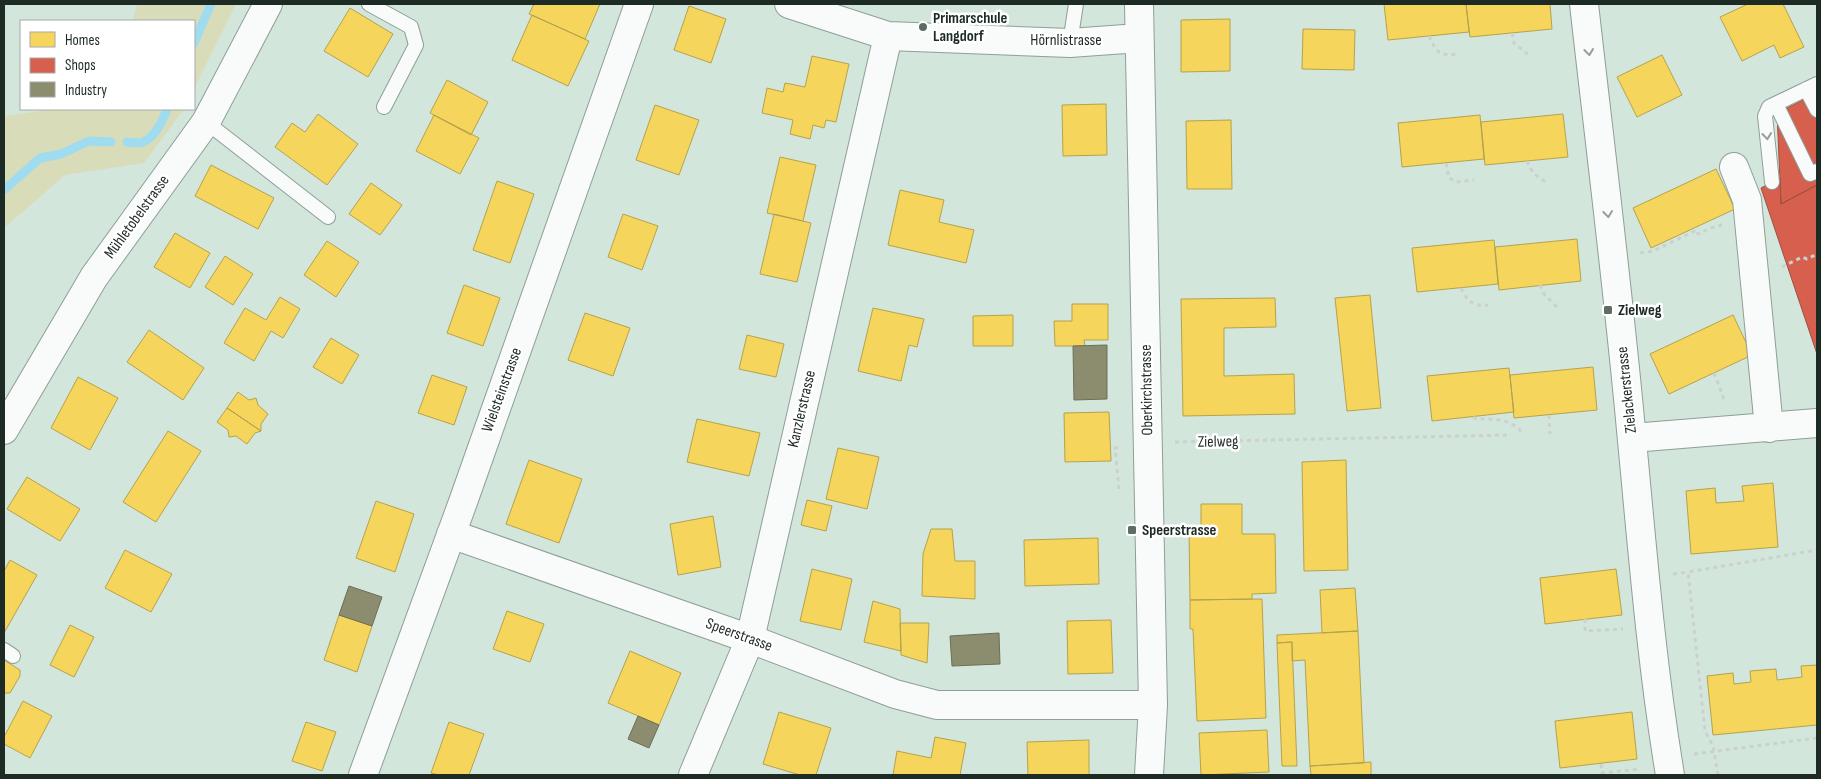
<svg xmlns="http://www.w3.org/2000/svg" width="1821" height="779" viewBox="0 0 1821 779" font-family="'Sofia Sans Condensed',sans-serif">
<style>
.green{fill:#d9dcb8}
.homes{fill:#f6d55c;stroke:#b5a24c}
.shops{fill:#d6604d;stroke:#9f5041}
.industry{fill:#8c8c6e;stroke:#6b6f58}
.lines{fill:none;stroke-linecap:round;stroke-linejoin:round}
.stream{stroke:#a0dcf0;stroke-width:9}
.lane-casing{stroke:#8f9e97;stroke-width:16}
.street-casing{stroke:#8f9e97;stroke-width:30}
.path{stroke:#cbd1ce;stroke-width:3;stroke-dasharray:4 4;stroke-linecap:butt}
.lane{stroke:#f8fbfa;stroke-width:14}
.street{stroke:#f8fbfa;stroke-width:28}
.oneway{stroke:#969d9a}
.poi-dot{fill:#5d6c65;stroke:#fff;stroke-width:2}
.labels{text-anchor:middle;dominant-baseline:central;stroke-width:5;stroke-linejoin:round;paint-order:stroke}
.poi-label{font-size:16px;font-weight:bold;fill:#1e2b25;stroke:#fff;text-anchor:start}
.street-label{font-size:16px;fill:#1e2b25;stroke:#fff}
</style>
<rect width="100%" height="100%" fill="#d2e6dc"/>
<path class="green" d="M137,4H236L194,89V21H133Z
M54,109H184L144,163L65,175L4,228V116Z"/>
<path class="homes" d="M534,4H600L585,39L529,14Z
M1384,4H1466L1469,32L1388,40Z
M1466,4H1550L1552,29L1470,37Z
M1748,4H1783L1804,47L1780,58L1774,45L1742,61L1720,17Z
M689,6L726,19L711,63L674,50Z
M350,8L393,34L368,77L324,51Z
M532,15L589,41L568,86L512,60Z
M1230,19V71L1181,72V20Z
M1303,29L1355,30L1354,70L1302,69Z
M1662,55L1682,95L1637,117L1617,77Z
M812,56L849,64L836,122L826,120L824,128L813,125L810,139L790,134L793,120L762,113L767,88L783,92L785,83L805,87Z
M447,80L488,102L471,135L430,113Z
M1106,104L1107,155L1063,156L1062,105Z
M655,105L699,120L679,175L636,160Z
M318,114L358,144L327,185L275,147L292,123L305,132Z
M1563,114L1568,157L1485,165L1481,122Z
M434,115L479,138L460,174L416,151Z
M1480,115L1484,159L1402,167L1398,123Z
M1231,120L1232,189H1187L1186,121Z
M780,157L816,165L803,221L767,213Z
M211,165L274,198L258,229L195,196Z
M1716,169L1735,209L1651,248L1633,208Z
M497,181L534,194L510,263L473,250Z
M371,183L402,205L380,235L349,214Z
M900,190L944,200L939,222L974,230L966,263L888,245Z
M623,214L658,226L642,270L608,257Z
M774,214L811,223L797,282L760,274Z
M175,233L210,253L190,288L154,267Z
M1577,239L1581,281L1499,290L1495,247Z
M1494,240L1498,284L1417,292L1412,248Z
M327,241L359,262L336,297L304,275Z
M225,256L253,274L233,305L205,287Z
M464,285L500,298L483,346L447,333Z
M1370,295L1381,408L1347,411L1335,298Z
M280,297L300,309L283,338L271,331L254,361L224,343L245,308L266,320Z
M1275,298L1276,327L1224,328V376L1294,374L1295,414L1183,416L1181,299Z
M1072,304H1108V340H1084L1085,346H1055L1054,321H1072Z
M873,308L924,319L917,347L909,345L901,381L858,371Z
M585,313L630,328L613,376L568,360Z
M1013,315V346H973V316Z
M1733,315L1752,355L1669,394L1650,354Z
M149,330L204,368L183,400L127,362Z
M747,335L784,344L776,377L739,369Z
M331,338L359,355L342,384L313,367Z
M1593,367L1597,410L1514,418L1510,375Z
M1509,368L1514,412L1432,421L1427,376Z
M432,375L467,387L454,425L418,413Z
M78,377L118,398L90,450L51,428Z
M238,392L249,400L256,398L258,405L268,414L261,424V431L227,408Z
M227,408L261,431L255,433L247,444L236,436L229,437L228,430L217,422Z
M1109,412L1111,461L1065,462L1064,413Z
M697,419L760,433L749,476L687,462Z
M168,431L201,451L156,522L123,502Z
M838,448L879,457L867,509L826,499Z
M529,460L582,479L559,543L506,524Z
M1346,460L1348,570L1304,571L1302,462Z
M27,477L80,509L60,541L7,509Z
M1773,483L1778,547L1691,554L1686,491L1715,488L1716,503L1744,501L1742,486Z
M807,500L832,506L826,531L801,525Z
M376,501L414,514L395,572L356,558Z
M1201,504H1242V534H1275L1276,593L1252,594V599L1190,600L1189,528H1201Z
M713,516L721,567L678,575L670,524Z
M931,529H952L955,561H975V599L922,596L923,554Z
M1098,538L1099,584L1025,586L1024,540Z
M125,550L172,574L151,612L105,588Z
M10,560L37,575L4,633V571Z
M812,569L852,579L841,630L800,621Z
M1616,569L1622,615L1545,624L1540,578Z
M1355,588L1358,631L1322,633L1320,590Z
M1262,599L1266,718L1197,721L1193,629H1190V600Z
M873,601L900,609L901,651L864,642Z
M507,611L544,624L530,662L493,649Z
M339,615L372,626L357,672L324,660Z
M1111,620L1113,673L1068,674L1067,621Z
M900,623H929L927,663L901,655Z
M70,625L94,637L74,677L50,665Z
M1358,631L1364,763L1310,766L1305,660L1292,661V642L1277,643V635Z
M1292,642L1297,766H1282L1277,643Z
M630,651L681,673L659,725L608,703Z
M4,660L20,670V676L10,693H4Z
M1817,665V725L1713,735L1707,676L1733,673L1734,684L1751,682L1750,671L1776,669L1777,680L1802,677L1801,666Z
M23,701L52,716L30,758L4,744V737Z
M779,712L831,728L816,775H800L763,764Z
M1632,712L1637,759L1560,768L1555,721Z
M306,722L336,732L322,771L292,761Z
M449,722L484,734L469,775H439L431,773Z
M1267,730L1269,772L1201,775L1199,733Z
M935,737L966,743L960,775H893L897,751L931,758Z
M1089,740V775H1028L1027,742Z
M1371,762V775H1311L1310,766Z"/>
<path class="shops" d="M1817,93V185L1781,204L1777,113Z
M1780,178L1781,204L1817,185V354L1761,188Z"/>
<path class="industry" d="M1107,345V399L1074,400L1073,346Z
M349,586L382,597L372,626L339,615Z
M999,633L1000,664L952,666L950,636Z
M638,716L659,725L649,748L628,739Z"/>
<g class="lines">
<path class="stream" d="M194,43L211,4
M127,142C132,142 139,144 143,142C156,137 163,120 167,109
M4,190L40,158L61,154L89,141L111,142"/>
<g class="lane-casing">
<path id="lane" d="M369,4L411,27L416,45L384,107
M1070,43L1076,4
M1806,89L1817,110
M1776,104L1810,174L1817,171
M206,122L328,217
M1772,182L1765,116L1769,107L1817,84
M4,650L13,656"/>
</g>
<g class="street-casing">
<path id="street" d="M789,4L888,36L1070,43L1139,38
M1139,4L1153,705L1149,775
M1584,4C1600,146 1618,288 1631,430C1642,545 1651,661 1670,775
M1734,167L1747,200L1769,428
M4,430L94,277L206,122L268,4
M1632,438L1817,423
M451,534L750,639L895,694L937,705H1153
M363,775L463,502L639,4
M693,775L750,639L888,36"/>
</g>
<path class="path" d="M1512,33L1514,43L1530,56
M1429,36C1437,54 1440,56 1459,54
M1527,161C1531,172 1536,176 1546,182
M1446,163L1449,178L1456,182L1474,180
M1640,253L1653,251L1697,230L1698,234L1711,228L1722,225
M1782,267L1802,257L1807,259L1817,254
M1540,285L1544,294L1557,307
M1461,288C1467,301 1473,307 1488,305
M1714,373L1723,396L1724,403
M1549,415L1550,434
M1473,417L1476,419C1493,419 1507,418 1520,430L1521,435
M1175,442L1511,435
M1119,489L1115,448L1120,447
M1673,574L1688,572
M1585,619V631L1623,629
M1694,754L1817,738
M1601,764L1602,773L1641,769
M1718,775L1713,746L1705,731L1688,572L1817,550"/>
<use href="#lane" class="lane"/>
<use href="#street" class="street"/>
</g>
<defs><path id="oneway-chevron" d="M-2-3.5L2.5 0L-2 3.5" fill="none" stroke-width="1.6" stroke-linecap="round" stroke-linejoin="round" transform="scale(1.25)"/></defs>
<g class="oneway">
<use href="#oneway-chevron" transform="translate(1589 52) rotate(83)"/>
<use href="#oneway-chevron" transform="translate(1767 136) rotate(84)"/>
<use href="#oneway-chevron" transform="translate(1608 214) rotate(83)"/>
</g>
<g class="poi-dot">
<circle cx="923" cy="27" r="5"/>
<rect x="1603" y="305" width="10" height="10" rx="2.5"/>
<rect x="1127" y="525" width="10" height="10" rx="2.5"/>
</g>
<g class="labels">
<g class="poi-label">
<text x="933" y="18">Primarschule<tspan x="933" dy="18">Langdorf</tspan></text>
<text x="1618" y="310">Zielweg</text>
<text x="1142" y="530">Speerstrasse</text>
</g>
<g class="street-label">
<text x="1066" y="40">Hörnlistrasse</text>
<text transform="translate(137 217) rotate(-54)">Mühletobelstrasse</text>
<text transform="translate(502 390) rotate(-70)">Wielsteinstrasse</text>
<text transform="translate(1147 390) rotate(-91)">Oberkirchstrasse</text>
<text transform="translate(1627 390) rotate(-96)">Zielackerstrasse</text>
<text transform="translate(802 409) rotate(-77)">Kanzlerstrasse</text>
<text transform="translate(1218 442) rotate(-1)">Zielweg</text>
<text transform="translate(739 635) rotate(20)">Speerstrasse</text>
</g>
</g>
<rect width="1821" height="779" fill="none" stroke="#1e2b25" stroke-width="10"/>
<rect x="20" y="20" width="175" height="90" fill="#ffffff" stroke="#a5aaa8"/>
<rect x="30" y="32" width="25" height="15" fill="#f6d55c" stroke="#a5aaa8"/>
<text x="65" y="45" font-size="15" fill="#1e2b25">Homes</text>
<rect x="30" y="58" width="25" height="15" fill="#d6604d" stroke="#a5aaa8"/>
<text x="65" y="70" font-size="15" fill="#1e2b25">Shops</text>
<rect x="30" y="82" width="25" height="15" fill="#8c8c6e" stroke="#a5aaa8"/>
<text x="65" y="95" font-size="15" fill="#1e2b25">Industry</text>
</svg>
